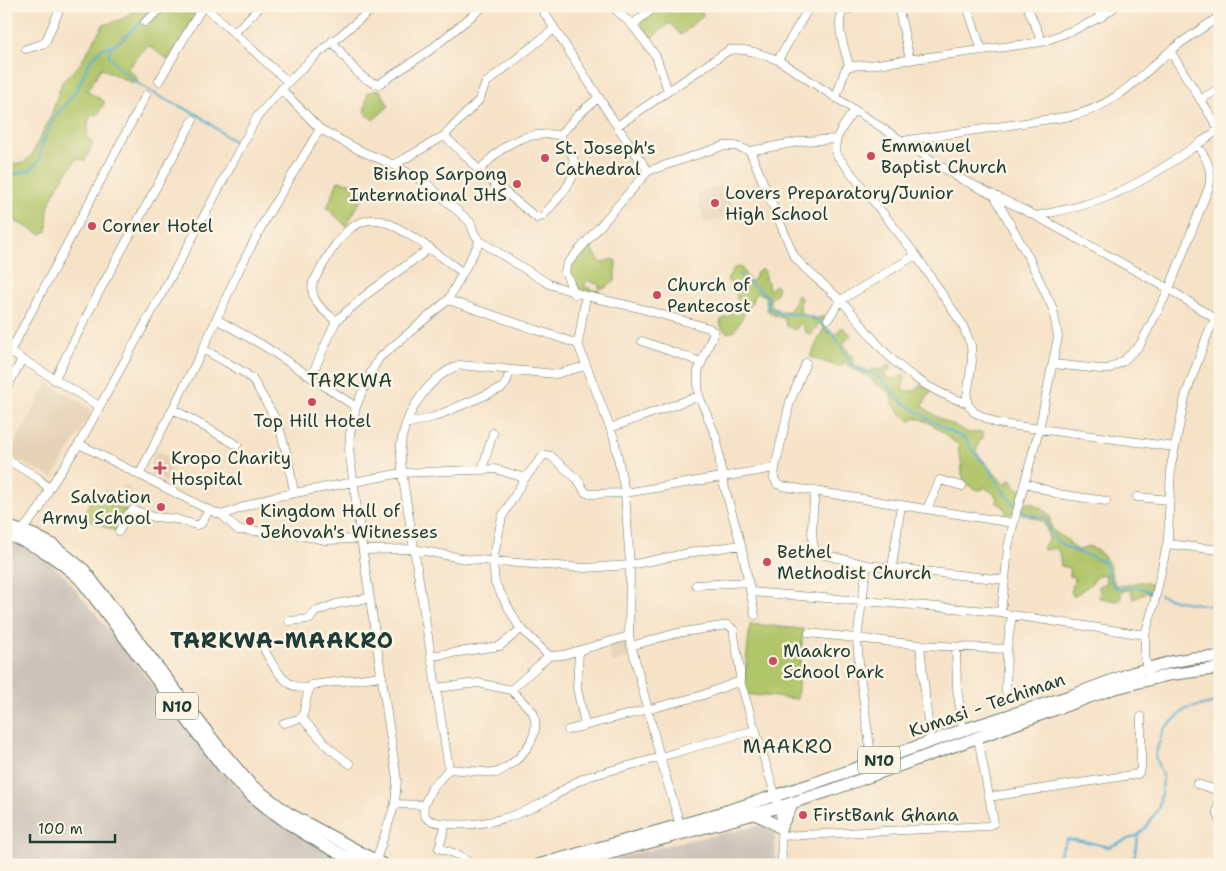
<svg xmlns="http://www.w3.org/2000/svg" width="1226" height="871" viewBox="0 0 1226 871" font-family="'Shantell Sans',sans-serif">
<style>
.built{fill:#e5d1b6}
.industrial{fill:#ccc2b9}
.green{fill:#b1c569;stroke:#68814e}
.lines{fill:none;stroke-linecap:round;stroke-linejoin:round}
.stream{stroke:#54b0d2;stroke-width:2}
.minor-casing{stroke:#6a7767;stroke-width:9}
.highway-casing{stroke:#6a7767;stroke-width:13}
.minor{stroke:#fff;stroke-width:8}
.highway{stroke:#fff;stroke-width:11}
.poi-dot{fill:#d1495b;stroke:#fcf5e5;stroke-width:2}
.labels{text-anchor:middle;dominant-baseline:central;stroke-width:5;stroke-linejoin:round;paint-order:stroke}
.shield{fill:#fcf5e5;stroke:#617469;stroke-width:1}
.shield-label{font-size:16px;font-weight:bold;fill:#1f3d34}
.poi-label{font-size:18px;fill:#1f3d34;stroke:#fcf5e5;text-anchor:start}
.street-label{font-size:18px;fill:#1f3d34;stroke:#fcf5e5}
.neighbourhood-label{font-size:19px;letter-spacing:1px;fill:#1f3d34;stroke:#fcf5e5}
.district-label{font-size:22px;font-weight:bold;letter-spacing:1px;fill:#1f3d34;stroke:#fcf5e5}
</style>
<rect width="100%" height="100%" fill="#fcf5e5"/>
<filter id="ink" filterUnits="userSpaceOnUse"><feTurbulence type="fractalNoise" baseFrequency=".02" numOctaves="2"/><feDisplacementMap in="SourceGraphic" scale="10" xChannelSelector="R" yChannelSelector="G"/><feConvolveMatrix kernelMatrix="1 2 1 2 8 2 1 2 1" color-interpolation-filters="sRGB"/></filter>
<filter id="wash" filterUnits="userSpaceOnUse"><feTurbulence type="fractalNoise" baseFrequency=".0096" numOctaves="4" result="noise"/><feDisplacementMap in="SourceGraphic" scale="20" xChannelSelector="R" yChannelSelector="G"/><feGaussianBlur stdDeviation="1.12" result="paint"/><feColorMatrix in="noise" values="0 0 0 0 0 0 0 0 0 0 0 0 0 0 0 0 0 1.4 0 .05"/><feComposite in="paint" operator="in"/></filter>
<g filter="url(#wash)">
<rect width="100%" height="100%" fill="#f6e2c7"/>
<path class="built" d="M726,185L735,214L705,224L696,193Z
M48,383L88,407L91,414L53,477L8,456Z
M157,451L175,461L166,482L160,479L161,477L150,474V465Z
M123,485L130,488L122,505L101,496L104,489L119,495Z
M625,640L631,657L612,663L607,646Z"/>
<path class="industrial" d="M6,540L39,553L64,575L164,699L216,767L251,802L315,845L354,865H6Z
M762,825L775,832L776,865H591L667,845Z"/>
<path class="green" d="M139,6H193L198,12L168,60L148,45L127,69L135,75L138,82L132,83L101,68L87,91L105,102L97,115L94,114L89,118L87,137L93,143L85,161L78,158C67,172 50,193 48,211C47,218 48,225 47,231L41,234L15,221L9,220L6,230V164L24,163L32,154L51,116L62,82L80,64L103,25L123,19Z
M660,6H700L703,15L681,35L670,23L650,39L646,38L640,21Z
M380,90L389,106L373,120L364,112L368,92Z
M338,181L366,186L367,190L346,226L327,208Z
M588,243L601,263L612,259L616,261L615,280L605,288H599V285L587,280L584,286L596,291L599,290V293L597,295L577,289L568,272L573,259Z
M741,267L750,282L753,280L757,272L762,269L765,271V279L768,282L769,291L774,285L778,287L776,294L770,299V304L779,311H790L797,295L801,298L800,312L814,320L820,317H825L827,332L836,334L842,327L851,335L843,344L850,355L854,356L853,362L854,365L870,372L871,369L881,370L890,364L892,367L886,374V378L896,379L904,375L905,377L902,391H915L921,384L932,390L922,406L937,417L969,433L983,432V438L980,440L976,452L1002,482L1007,484L1008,480L1012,479L1015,487L1022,490L1013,513L1007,515L1004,507L997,503C997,494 992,492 984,487L982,490C972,490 963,483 962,473C961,469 963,464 961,460C959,454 958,452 959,445C944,436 934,421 916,418L910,421C900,413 892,408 891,394L885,389L875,384L867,376L852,369L845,361L842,366H836L810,357L824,328L819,323L811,335L804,331V326L801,323L795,330L786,326L785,319L774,315L767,310L766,297L762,294L757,293L754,295L752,302L734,331L729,333L722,329L720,323L722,319C732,316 740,304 736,294C734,289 730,284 727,280L734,268Z
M93,495L127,511L117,532L83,517Z
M1025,503H1033L1034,506L1042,508L1050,516C1051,533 1053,530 1066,539C1070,541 1071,546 1075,549L1080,550L1089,546C1112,558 1107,563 1115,585C1128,587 1132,582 1141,582C1145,582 1150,584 1154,586L1153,595L1146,592L1143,595L1141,594L1139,597L1133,599L1131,590L1122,591L1120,600L1117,601L1100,598H1099L1100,591L1098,586L1106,583L1105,574L1097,576C1093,584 1082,591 1073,596L1071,591L1075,578L1070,576L1069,568L1061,566L1059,552L1056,548L1044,550L1042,548L1049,539C1044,515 1041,522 1021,513Z
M750,624L803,629L797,699L743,694Z"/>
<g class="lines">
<path class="stream" d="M153,11L157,6
M111,45L109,56C128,80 151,93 177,105C185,109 194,112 201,117C213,125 222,135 235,142
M6,176L30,170L39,161L41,147L53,120L77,89L90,61L101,49L118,43L142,21
M739,275L768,296L767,307L781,314H799L815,318L834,335L853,367L879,377L901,401L945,429L966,439L971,449L989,468L999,486L1016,507
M1020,509L1029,515L1045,517C1047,523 1049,530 1052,535C1063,551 1088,554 1104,562L1112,584L1118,589L1136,587L1155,593
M1160,595L1178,601L1220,607
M1138,835L1134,859L1139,865
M1054,865L1067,839L1088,842L1109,847L1138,835L1147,826L1159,807L1163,779L1155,756L1163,730L1186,709L1220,701"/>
</g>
</g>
<g filter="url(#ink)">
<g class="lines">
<g class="minor-casing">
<path id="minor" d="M204,6L288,82
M540,6L617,126L648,171
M612,6L632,25L656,56L668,91
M830,6L842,12
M898,6L910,60
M967,6L982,51
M1027,6L1042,42
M1096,6L1101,17
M145,22L164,6
M632,25L656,6
M234,33L261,6
M332,41C345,56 359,82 379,84L429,51L484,6
M26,49L45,43L61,6
M1170,51L1219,129
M778,60L810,6
M849,66L869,65L1042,42L1076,29L1101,17L1116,6
M159,81L203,6
M281,89L320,129L361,151L394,165L426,183L470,222L475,235L480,241L549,284L586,296L578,344L614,438L625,493L630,565L629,636L660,757L680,825
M836,98L845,70L849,66C845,49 836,28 842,12L858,6
M1200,100L1220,88
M854,110C846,124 832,137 836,154L916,255L962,324L971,345L972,362L967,396V403L974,412L996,423L1009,425L1175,447
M617,126L729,50C747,48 761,54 778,60L959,178L1036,216L1169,289L1220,322
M560,135L578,115L599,97
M444,136L479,100L486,83L554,29
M902,141L1071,116C1115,106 1137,79 1169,52C1185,39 1203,28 1220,16
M750,151L794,256C808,274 826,285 841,301C854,313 864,329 876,342C899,370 932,393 967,403
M394,165L444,136L465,155L479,171L537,218L543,216C555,200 583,178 572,155C569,148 564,142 560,135C522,131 503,144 479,171
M994,195L1029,258L1053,309L1058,337L1039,430L1018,507
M1036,216C1063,210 1090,205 1114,194C1152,178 1186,152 1220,129
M575,294L565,272L567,264L648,171L723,146H735L750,151L803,141L836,139
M586,296L635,307L709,328L714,332L698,371V388L699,396L717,439L722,478L741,545L755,615
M448,300L578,344
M216,319L264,346L356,407
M828,319L841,300L916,255
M336,321C323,310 309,301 313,282C324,265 334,241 351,228C357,223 368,219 376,220C396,221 444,259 462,272
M642,341L701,362
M203,349L245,373L253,380L278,423L288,458L294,493
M7,350L99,406
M10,352L146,95
M806,363L790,402L775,468L774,478L777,484L782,486L1013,523
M1053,364L1101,369H1108L1123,361L1140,345L1169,289L1209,187C1213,170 1207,159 1197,145
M311,377L336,321L367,294L430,248
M54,380L100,290L193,120
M6,390L22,359
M173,409L237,445
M406,424L434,417L502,388L506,383L510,371
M610,428L699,396
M79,444L209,510L222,515L268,498L402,473L495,469L525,478
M6,459L38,478L49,489
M482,470L493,433
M139,475L203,349L237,274L266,218L320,129
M1026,483L1058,494L1106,501
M815,491C814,503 809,539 815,549C817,552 818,553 821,554L867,565
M1137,497L1170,500
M927,509L940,480L962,486
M222,515L238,530L289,533L325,540L361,539
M119,531L128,514L133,510L154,517L176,519L196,525L201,524L209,510
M20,533L40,508L49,489L79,444L188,246L257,117L288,82L314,57L376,6
M1167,544L1220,550
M363,550L414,549L466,559L585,568L630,565L699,551L741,545
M892,568L901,505
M1005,580L1008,547L1016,513
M696,585L748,582
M751,592L1001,612L1012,615L1145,635
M289,621L310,619L315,612L336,604L369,598
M809,633L920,645L1007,649
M261,642C267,656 281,683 297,687C301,688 306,688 309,688
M920,645L930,742
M956,647L957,688L963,730
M579,651L577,688L585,725
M431,656L500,646L521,629
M549,656L518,625L495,583L493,561L502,517L525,478L543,456L546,455L551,456L578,480L585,492L590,494L625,493L775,468
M1148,672L1145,657V635L1154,604L1168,540L1171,466L1175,447L1185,397L1208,333L1220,310
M740,681L779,807L781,821L782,865
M436,688L478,683L511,690L549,656L563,655L629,636
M1006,691L1007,649L1012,615
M302,718C306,708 305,693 312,685L382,676
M284,723L302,718L329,748L350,764
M568,730L700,696L740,681V669L733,629L728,625L677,633L631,646
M872,762L860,675L857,639L867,565L1005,580L1001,612
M449,769L496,773C518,763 543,738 533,712L511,690
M1197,784L1220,791
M989,797L1138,774L1141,768V717
M1220,797L1217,812L1220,819
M395,804L424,805L432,788L449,769L402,473C402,462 399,449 402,438C408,408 431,375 460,365L556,374L586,366
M424,805C422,818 428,821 441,823C478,829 519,817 551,798C563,791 573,782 587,777C612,770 636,764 661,757C693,747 724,738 756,730
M446,823L439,848L459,855L472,865
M781,836L988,826L994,823L978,738
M375,863L395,804L397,780L361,539L349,449L350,434L356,407L369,376L379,358L448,300L480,241"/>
</g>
<g class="highway-casing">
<path id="highway" d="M6,526L34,535L53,545L84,570L217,745L251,785L288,813L384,865
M6,534C38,546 56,557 81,580L222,766C259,809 311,840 362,865
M754,814L766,819L779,827
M781,827L793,802
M538,865L701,819L812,784L963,730L1070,696L1132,673L1171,662L1193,658L1220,657
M567,865L779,807L829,791L1112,689L1168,675L1220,668"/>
</g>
<use href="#minor" class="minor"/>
<use href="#highway" class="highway"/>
</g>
</g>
<g class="poi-dot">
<circle cx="871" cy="156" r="5"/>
<circle cx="545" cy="158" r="5"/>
<circle cx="517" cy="184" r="5"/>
<circle cx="715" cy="203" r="5"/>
<circle cx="92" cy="226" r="5"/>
<circle cx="657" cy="295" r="5"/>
<circle cx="312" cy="402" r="5"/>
<path d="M157.5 460.5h5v5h5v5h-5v5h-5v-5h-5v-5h5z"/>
<circle cx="161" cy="507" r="5"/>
<circle cx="250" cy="521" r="5"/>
<circle cx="767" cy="562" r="5"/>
<circle cx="773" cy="661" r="5"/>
<circle cx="803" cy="815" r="5"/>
</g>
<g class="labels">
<g class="shield">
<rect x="156" y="692.5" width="42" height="27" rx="4"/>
<rect x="858" y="746.5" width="42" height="27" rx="4"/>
</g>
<g class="shield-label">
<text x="177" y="706">N10</text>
<text x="879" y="760">N10</text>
</g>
<g class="poi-label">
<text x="881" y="146">Emmanuel<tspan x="881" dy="21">Baptist Church</tspan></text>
<text x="555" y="148">St. Joseph's<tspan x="555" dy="21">Cathedral</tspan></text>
<text x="507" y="174" text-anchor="end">Bishop Sarpong<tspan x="507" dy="21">International JHS</tspan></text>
<text x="725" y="193">Lovers Preparatory/Junior<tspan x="725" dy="21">High School</tspan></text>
<text x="102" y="226">Corner Hotel</text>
<text x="667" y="285">Church of<tspan x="667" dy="21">Pentecost</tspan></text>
<text x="312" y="421" text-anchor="middle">Top Hill Hotel</text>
<text x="171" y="458">Kropo Charity<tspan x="171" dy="21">Hospital</tspan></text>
<text x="151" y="497" text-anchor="end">Salvation<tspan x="151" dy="21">Army School</tspan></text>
<text x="260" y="511">Kingdom Hall of<tspan x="260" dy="21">Jehovah's Witnesses</tspan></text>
<text x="777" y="552">Bethel<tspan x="777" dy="21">Methodist Church</tspan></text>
<text x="783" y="651">Maakro<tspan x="783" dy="21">School Park</tspan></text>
<text x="813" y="815">FirstBank Ghana</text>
</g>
<g class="street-label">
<text transform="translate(987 705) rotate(-19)">Kumasi - Techiman</text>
</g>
<g class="neighbourhood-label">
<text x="350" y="380">TARKWA</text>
<text x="788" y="746">MAAKRO</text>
</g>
<g class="district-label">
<text x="282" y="640">TARKWA-MAAKRO</text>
</g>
</g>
<rect width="1226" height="871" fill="none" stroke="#fcf5e5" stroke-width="25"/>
<path d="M30 834v8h85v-8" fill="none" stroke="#1f3d34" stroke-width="2.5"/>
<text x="38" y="834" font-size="15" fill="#1f3d34" stroke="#fcf5e5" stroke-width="4" paint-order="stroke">100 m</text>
</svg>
